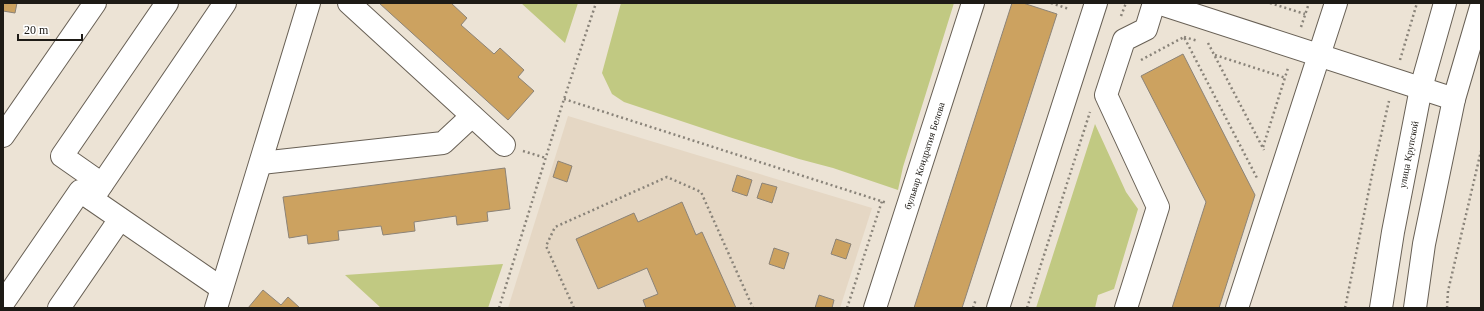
<svg xmlns="http://www.w3.org/2000/svg" width="1484" height="311" viewBox="0 0 1484 311" font-family="Georgia,serif">
<style>
.built{fill:#e5d7c4}
.green{fill:#c1c982}
.building{fill:#cca260;stroke:#8c8377}
.lines{fill:none;stroke-linecap:round;stroke-linejoin:round}
.minor-casing{stroke:#686055;stroke-width:24}
.major-casing{stroke:#686055;stroke-width:24}
.path{stroke:#898379;stroke-width:2.5;stroke-dasharray:2 3;stroke-linecap:butt}
.minor{stroke:#fff;stroke-width:22}
.major{stroke:#fff;stroke-width:22}
.labels{text-anchor:middle;dominant-baseline:central;stroke-width:4;stroke-linejoin:round;paint-order:stroke}
.street-label{font-size:10px;fill:#1e1b16;stroke:#fff}
</style>
<rect width="100%" height="100%" fill="#ece3d5"/>
<path class="built" d="M568,116L872,208L840,308H508Z"/>
<path class="green" d="M521,3H578L565,43Z
M621,3H954L903,167L898,190L833,168L799,159L729,137L624,102L612,94L602,73Z
M1095,124L1126,192L1138,209L1114,289L1098,295L1095,308H1036Z
M503,264L488,308H381L345,275Z"/>
<path class="building" d="M3,3H17L15,13L3,11Z
M379,3H451L467,18L461,25L494,54L500,48L524,70L518,77L534,91L508,120Z
M1012,3H1023L1057,14L962,308H914Z
M1183,54L1255,195L1219,308H1172L1206,202L1141,76Z
M558,161L572,166L567,182L553,177Z
M505,168L510,209L487,212L488,221L457,225L456,216L414,222L415,231L383,235L381,226L338,231L339,240L308,244L307,235L289,238L283,197Z
M737,175L752,180L747,196L732,191Z
M762,183L777,187L772,203L757,198Z
M682,202L696,235L702,232L736,308H646L643,300L658,294L647,268L598,289L576,239L634,213L638,222Z
M836,239L851,244L846,259L831,254Z
M774,248L789,253L784,269L769,264Z
M263,290L281,305L288,297L300,308H248Z
M819,295L834,300L832,308H815Z"/>
<g class="lines">
<g class="minor-casing">
<g id="minor">
<path d="M349,3L504,145"/>
<path d="M1158,3L1454,99"/>
<path d="M261,163L443,143L472,116"/>
<path d="M102,184L62,156L167,3"/>
<path d="M92,199L225,3"/>
<path d="M3,303L80,191L221,288"/>
<path d="M59,308L120,219"/>
<path d="M216,308L309,3"/>
<path id="s1" d="M875,308L973,3"/>
<path d="M998,308L1096,3"/>
<path d="M1126,308L1158,207L1106,95L1124,40L1146,29L1154,3"/>
<path d="M1237,308L1336,3"/>
</g>
</g>
<g class="major-casing">
<g id="major">
<path d="M3,136L95,3"/>
<path id="s2" d="M1381,308L1393,232L1421,88L1445,3"/>
<path d="M1415,308L1424,244L1454,99L1481,7"/>
</g>
</g>
<path class="path" d="M1051,3L1069,9
M1270,3L1305,14
M1121,16L1126,3
M1301,27L1309,3
M1184,37L1198,41
M1208,43L1264,150
M1215,55L1286,78
M1141,60L1184,37L1257,178
M1400,60L1417,3
M564,99L887,203
M1263,147L1288,68
M523,151L546,158
M499,308L564,99L596,3
M574,308L546,246L555,227L667,177L701,192L753,308
M847,308L882,201
M973,308L976,299
M1027,308L1090,112
M1345,308L1373,170L1389,101
M1447,308L1448,291L1481,151"/>
<use href="#minor" class="minor"/>
<use href="#major" class="major"/>
</g>
<g class="labels">
<g class="street-label">
<text stroke="none"><textPath href="#s2" startOffset="156">улица Крупской</textPath></text>
<text stroke="none"><textPath href="#s1" startOffset="160">бульвар Кондратия Белова</textPath></text>
</g>
</g>
<rect width="1484" height="311" fill="none" stroke="#1e1b16" stroke-width="8"/>
<path d="M18 34v6h64v-6" fill="none" stroke="#1e1b16" stroke-width="2"/>
<text x="24" y="34" font-size="12" fill="#1e1b16" stroke="#ffffff" stroke-width="3" paint-order="stroke">20 m</text>
</svg>
